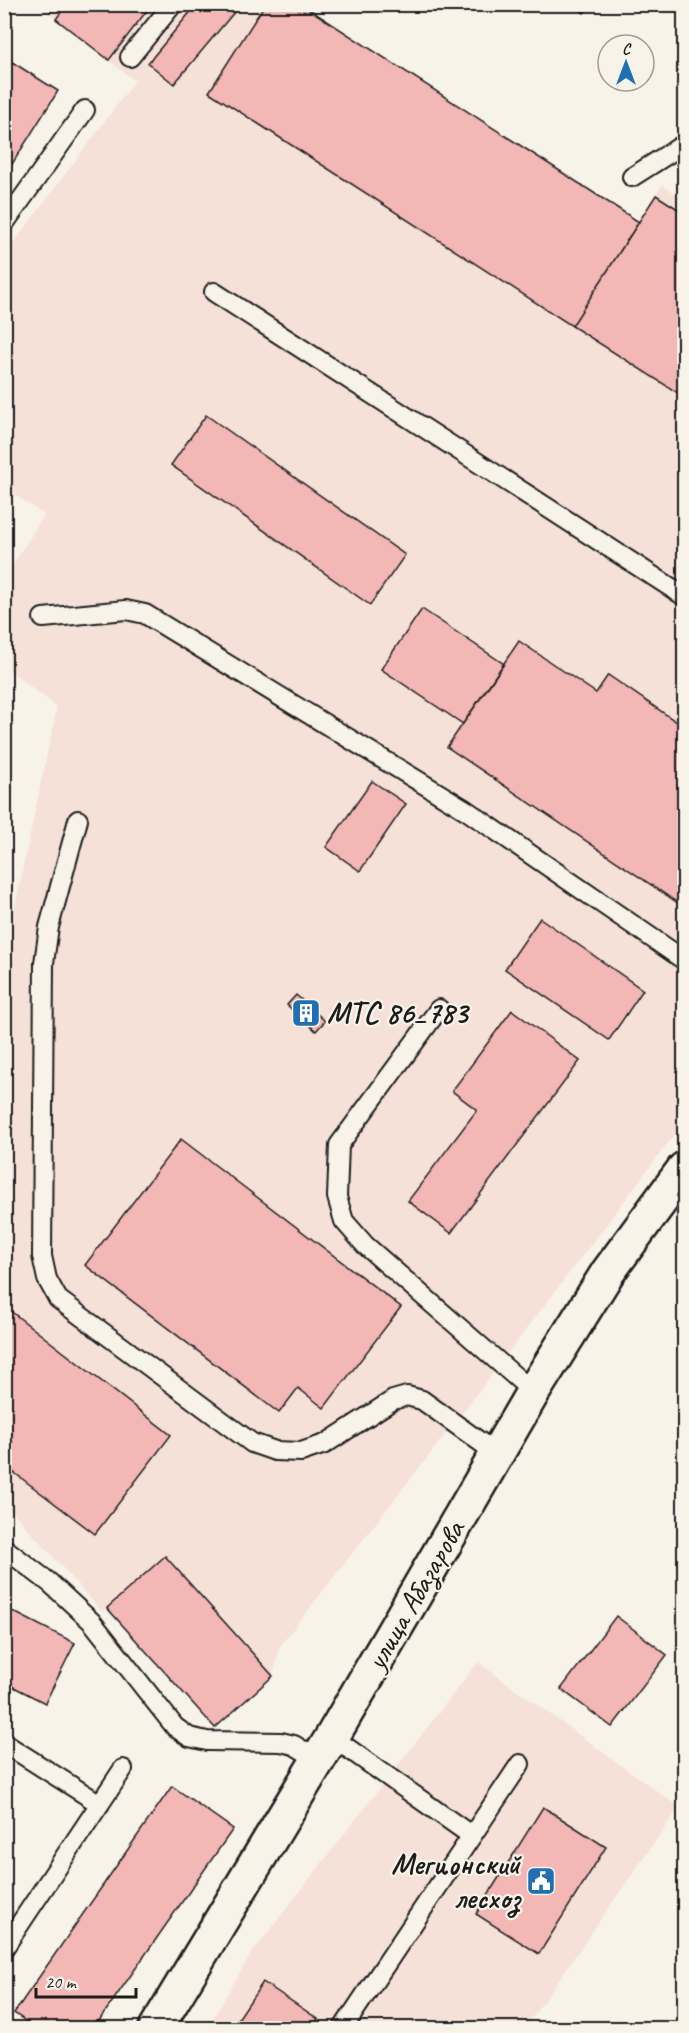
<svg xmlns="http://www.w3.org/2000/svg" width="689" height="2033" viewBox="0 0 689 2033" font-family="Caveat,sans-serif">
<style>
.built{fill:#f6e1d9}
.building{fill:#f3b7b6;stroke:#1c1c1c;stroke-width:1.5}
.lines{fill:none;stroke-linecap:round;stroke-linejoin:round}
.lane-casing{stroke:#1c1c1c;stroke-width:22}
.secondary-casing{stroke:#1c1c1c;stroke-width:38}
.lane{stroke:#f7f3e8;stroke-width:18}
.secondary{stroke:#f7f3e8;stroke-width:33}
.labels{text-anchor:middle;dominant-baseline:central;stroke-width:4.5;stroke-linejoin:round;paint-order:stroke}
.poi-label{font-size:30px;font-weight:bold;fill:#1c1c1c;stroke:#f7f3e8;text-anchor:start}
.street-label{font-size:30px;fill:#1c1c1c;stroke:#f7f3e8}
</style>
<rect width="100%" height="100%" fill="#f7f3e8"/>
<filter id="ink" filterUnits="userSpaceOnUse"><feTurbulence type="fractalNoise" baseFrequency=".0167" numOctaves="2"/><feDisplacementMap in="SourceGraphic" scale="12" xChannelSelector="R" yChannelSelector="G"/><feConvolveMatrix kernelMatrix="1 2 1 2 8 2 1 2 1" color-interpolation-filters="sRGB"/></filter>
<g filter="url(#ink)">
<path class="built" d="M38,5H301L639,221L662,185L684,199V1122L490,1377L280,1646L273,1676L215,1728L108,1608L102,1612L5,1503V953L57,707L5,667V577L44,515L5,488L4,256L135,81Z
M478,1662L679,1807L525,2028H207L252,1953Z"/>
<path class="building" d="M67,4H152L109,60L56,19Z
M197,4H241L174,84L148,63Z
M265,4H301L639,222L572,326L209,92Z
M572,4H590L584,13Z
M9,60L58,91L4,177V67Z
M656,195L684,213V397L572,326Z
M206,415L405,555L370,605L171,465Z
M422,609L504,664L463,724L381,669Z
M519,641L596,693L608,675L684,727V907L447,747Z
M372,781L406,804L360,871L326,847Z
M540,918L643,990L609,1040L505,969Z
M296,995L325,1021L316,1031L287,1005Z
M512,1010L580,1061L451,1233L408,1201L477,1110L452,1091Z
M181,1139L401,1307L324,1408L298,1388L279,1413L85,1265Z
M4,1306L171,1435L95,1534L4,1465Z
M165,1556L273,1676L215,1728L107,1608Z
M4,1607L75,1643L45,1703L4,1682Z
M616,1616L667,1655L612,1727L561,1689Z
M172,1786L233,1829L94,2028H36L14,2013Z
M543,1807L606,1847L539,1954L476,1914Z
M263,1982L318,2019L312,2028H232Z"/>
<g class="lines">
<g class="lane-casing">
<path id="lane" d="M130,57L173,4
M632,177L684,144
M4,224L85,110
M214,292L684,596
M43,618L126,610L145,614L466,810L684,960
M78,820L49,927L44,963L42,1256L47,1279L58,1299L252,1443L275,1451L301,1452L325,1444L393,1400L407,1396L422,1400L497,1454
M439,1009L339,1145L337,1197L344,1221L365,1245L533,1392
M4,1548L50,1583L92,1622L175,1727L189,1737L207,1741L281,1742L294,1745L319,1760
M332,1737L472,1836
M4,1743L100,1804
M4,1948L123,1769
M343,2028L520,1764"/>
</g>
<g class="secondary-casing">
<path id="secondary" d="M156,2028L332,1737L533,1392L608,1272L684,1169"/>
</g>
<use href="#lane" class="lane"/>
<use href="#secondary" class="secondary"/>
</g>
</g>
<defs>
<g id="building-square" transform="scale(1.5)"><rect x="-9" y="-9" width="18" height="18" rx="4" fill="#1f6fb2" stroke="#f7f3e8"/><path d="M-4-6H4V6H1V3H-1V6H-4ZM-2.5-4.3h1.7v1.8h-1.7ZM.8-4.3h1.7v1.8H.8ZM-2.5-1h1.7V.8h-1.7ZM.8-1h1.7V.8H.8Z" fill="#fff"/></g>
<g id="civic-square" transform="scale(1.5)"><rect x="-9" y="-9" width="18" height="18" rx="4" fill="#1f6fb2" stroke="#f7f3e8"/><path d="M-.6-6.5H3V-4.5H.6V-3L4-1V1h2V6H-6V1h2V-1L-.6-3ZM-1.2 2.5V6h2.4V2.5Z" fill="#fff"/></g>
</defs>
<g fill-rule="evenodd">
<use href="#building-square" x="306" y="1013"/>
<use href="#civic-square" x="541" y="1881"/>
</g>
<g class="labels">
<g class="poi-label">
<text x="327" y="1013">МТС 86_783</text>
<text x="520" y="1864" text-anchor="end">Мегионский<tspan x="520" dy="34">лесхоз</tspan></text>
</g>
<g class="street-label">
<text transform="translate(415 1595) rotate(-60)">улица Абазарова</text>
</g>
</g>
<rect width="689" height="2033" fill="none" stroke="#f7f3e8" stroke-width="24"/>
<rect x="12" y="12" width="665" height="2009" fill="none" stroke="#1c1c1c" stroke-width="2" filter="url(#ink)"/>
<g transform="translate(626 63)"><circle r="28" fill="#f7f3e8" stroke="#9f9d96" stroke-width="1.5"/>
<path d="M0-4.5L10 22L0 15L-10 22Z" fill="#1f6fb2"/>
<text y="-9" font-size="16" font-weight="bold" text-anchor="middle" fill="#1c1c1c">С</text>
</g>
<path d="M36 1988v9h100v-9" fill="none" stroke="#1c1c1c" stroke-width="3"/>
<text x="45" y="1988" font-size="18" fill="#1c1c1c" stroke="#f7f3e8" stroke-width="4.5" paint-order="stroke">20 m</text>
</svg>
